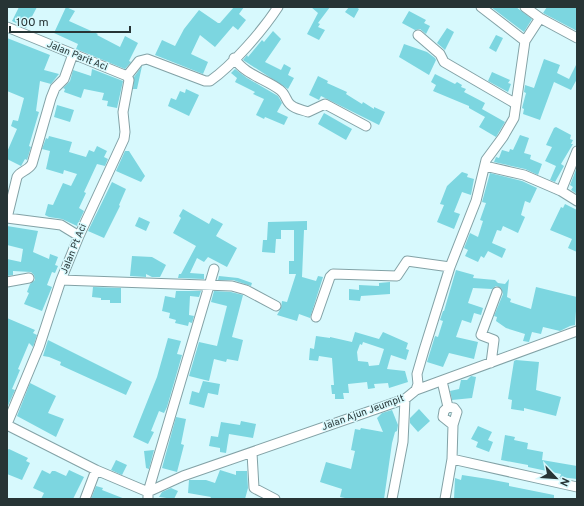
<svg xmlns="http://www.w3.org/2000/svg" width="584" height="506" viewBox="0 0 584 506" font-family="Overpass,sans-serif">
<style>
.building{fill:#7cd6e0;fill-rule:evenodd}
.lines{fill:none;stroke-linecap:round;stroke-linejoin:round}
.minor-casing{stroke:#83a2a6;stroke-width:11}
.minor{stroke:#fff;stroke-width:9}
.labels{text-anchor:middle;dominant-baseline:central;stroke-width:3;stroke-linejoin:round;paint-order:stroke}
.street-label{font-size:10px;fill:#273435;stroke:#d7f9fd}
</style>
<rect width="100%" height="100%" fill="#d7f9fd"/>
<path class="building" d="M19,7H37L26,28L12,21Z
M66,7L75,11L69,21L98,34L97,35L120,47L125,36L138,43L129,61L131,62L125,69L76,49L78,44L54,33Z
M234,7H244L239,14L246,20L238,30L233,26L215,47L200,35L191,54L208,62L203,74L155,55L162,40L175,46L184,29L199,10L218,23H220Z
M311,7H330L318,23L320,24L318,27L325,30L319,40L307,34L318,13Z
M349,7H356L359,9L354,18L345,12Z
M491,7H516L532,19L524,32Z
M547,7H577V31L543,13Z
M409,11L426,20L424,23L430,26L426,34L420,29L415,30L402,23Z
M447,28L454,32L445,50L437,43Z
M273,31L281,39L265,62L281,70L284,64L291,68L288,75L294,78L288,89L243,60L247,55L248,57L262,40L264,42Z
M496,35L503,38L496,52L489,48Z
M7,38L50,55L44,70L59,74L51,84L40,81L36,111L39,112L29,146L31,147L27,160L25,159L21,166L7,159V152L17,129L11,126L13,120L18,121L24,98L7,91Z
M404,44L427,52L435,58L436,60L429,75L399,57Z
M544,59L560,65L557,73L569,79L577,63V79L571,90L554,82L540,120L523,114L524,109L522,108L526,93L524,92L525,85L534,88Z
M142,66L137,89H133L134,77Z
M92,69L123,81L117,108L107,106L108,101L102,100L104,93L84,89L81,98L64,92L65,89L63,88L70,81L73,70L91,76Z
M235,69L247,78L278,96L282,103L277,112L288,117L284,125L265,117L264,119L256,115L264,99L253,94L255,92L235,82L237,78L231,73Z
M492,72L510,80L508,83L511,84L508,92L488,81Z
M435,74L455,84L457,82L462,85L461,87L466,89L464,92L485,103L482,109L505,122L496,137L479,127L485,117L469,108V106L433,91L436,85L431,82Z
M318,76L328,81L327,83L347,92L346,94L362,104L363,102L374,109V107L385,112L379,125L321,96L319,100L309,95Z
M186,89L199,95L189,116L168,106L171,98L176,100L180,91L185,93Z
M57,105L74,110L70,122L54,117Z
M324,113L352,129L346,140L318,124Z
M556,127L571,135L570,139L573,140L571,144H573L561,164L564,166L555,182L550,180L556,166L545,161L552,147L546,145L554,128Z
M520,135L529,138L524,153L531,155L530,159L542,164L538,175L525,169L494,162L496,157L499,158L502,150L509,152L510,149L513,150Z
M49,136L72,142L69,152L86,157L89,150L94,152L97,146L107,151L104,157L108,159L105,166L97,164L84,192L86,193L79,208L84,211L77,226L62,219L49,217L45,215L48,204L53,205L63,183L71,186L77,174L64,170L63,174L46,169L50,151L42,149L46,138L48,139Z
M125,151H129L145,176L141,182L116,171Z
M577,167V194L571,190L573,187L570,185Z
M462,172L468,174L467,177L474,179L471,195L462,192L454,212L460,214L454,229L437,222L444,205L440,204L447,186Z
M490,173L522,181L537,188L530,203L525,201L521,215L525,217L518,233L503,226L501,231L497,230L492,243L506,249L502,258L488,251L484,258L481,256L478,262L465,256L468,250L464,248L470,233L478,237L483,221L480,220L486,203L482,202Z
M112,182L126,189L119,205L120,206L104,238L88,231Z
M565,204L577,210V252L568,248L572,239L550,230L561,207L563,208Z
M183,209L209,224L212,218L223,224L216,236L237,248L227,267L208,257L204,262L197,258L190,273L204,274V279L178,278L179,274H181L196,246L173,233L181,218L179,216Z
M139,217L150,222L146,231L135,226Z
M307,221V230H304L302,277L316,281L318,276L323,277L310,318L299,314L297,321L277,315L281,308L282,301L287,302L296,274H289V261H294V230H281V239H276L275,253L262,252L263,240H267L268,222Z
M7,226L38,231L33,252L49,259L50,254L58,257L55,265L58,266L55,273L52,272L47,285L52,287L42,311L24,304L29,293L27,292L30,284L35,280L34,275L31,272L13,271V275L7,276V259L21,262L23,249L7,245Z
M132,256L152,257L166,265L160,277H152L146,274V277L130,276Z
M456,270L474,275L473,278L495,280L498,283L505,284L509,279L507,297L511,299L510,302L531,309L536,287L577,297L575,325L570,326L560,331L543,327L541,334L532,332L529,342L523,341L525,334L506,328L496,321L497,317L494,316L503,294L501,288L496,286L492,289L473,288L468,303L483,308L481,315L474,313L471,323L462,320L456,337L478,342L474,359L449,353L443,367L427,362L435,336L438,337L443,321L440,320L443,311H444Z
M219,276L238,278L252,283L251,286L233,280H218Z
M390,282V294L361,296L360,301L349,300V289L359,290V285L379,286V283Z
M93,287L121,288V303H110V300H101V298L92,297Z
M176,291H201L199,297L190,296L189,315L194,316L192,323L189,322L188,326L175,323L176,320L169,318L170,313L162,311L165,296L175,298Z
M214,291L231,292L243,295L232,337L243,340L238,361L227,359L226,362L214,359L209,381L189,376L199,342L217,346L227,306L211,302Z
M7,318L35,330L33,333L37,335L33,347L29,343L18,369L20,370L12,389L15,390L7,408Z
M355,332L379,339L383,332L408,343L406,349L409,350L406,360L391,355L387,369L405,371L408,382L389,388L388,383L374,384L375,388L368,389L367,382L348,384L349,393H343L344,399H335V394H332L331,385H334L332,358L319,356L318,361L309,360L310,348L314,349L316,336L330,338V337L352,342ZM363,342L384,349L379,365L369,366L368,362L358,361L357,352L360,344L362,345Z
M168,338L181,341L177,354L182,355L167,407L164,413L159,411L151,431L154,432L148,444L133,437L157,377Z
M48,340L132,382L126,395L60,365L61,362L49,357L43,356Z
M516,360L539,362L536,390L561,397L556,416L524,408V411L511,409L512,400L508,399L514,361Z
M471,376L476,377L472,398L452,400L450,391L459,389L461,380H467Z
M203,381L220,384L218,395L208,393L204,408L189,404L192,391L199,393Z
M30,383L56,396L48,413L64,419L56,437L17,416Z
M419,409L430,421L418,432L410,423V418Z
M392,410L398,425L397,431L395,432L392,443L384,499H350L340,497L342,489L320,482L326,462L351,469L355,451L351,450L355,429L360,430L361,428L383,432L377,418L382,413Z
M176,417L186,419L181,444L184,445L177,472L162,468Z
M241,421L256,424L253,438L229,434L226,453L220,452V448L209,446L211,436L218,437L221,422L240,425Z
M478,426L492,432L488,440L493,442L489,452L476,447L478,442L471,439Z
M505,435L515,437L514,440L528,443L527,449L543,452L542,460L577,466V479L560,477L561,474L528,467V465L501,460Z
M9,449L28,458L26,461L30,463L22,480L7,474V450Z
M154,450L149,469L146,468L144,451Z
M116,460L127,465L122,475L111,470Z
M42,470L50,474L52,471H55L66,476L69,470L84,477L73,499H41L44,493L33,488Z
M220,470L236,475V471H247L248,488L245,499H210L211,497L188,493L189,480H206L215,483Z
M462,475L488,479L509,483V486L554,495V499H454L455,478L461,480Z
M96,486L103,488L102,490L125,499H91Z
M171,488L178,491L174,499L159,497L162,492Z"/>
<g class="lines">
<g class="minor-casing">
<path id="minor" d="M481,7L525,41
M525,7L540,18L577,38
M7,27L127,76L129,80L123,112L125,132L124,139L79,236L61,280L39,347L7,424
M418,35L440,54L444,62L516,104
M234,58C245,75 266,79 280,90C286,94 286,102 291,105C295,109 303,110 308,112L325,104L366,126
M127,76L139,61L147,59L205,81H210C233,65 263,30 278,7
M485,166L524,175L561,191L577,201
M561,191L577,151
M7,218L17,177C20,171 28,171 32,164L51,98L55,88L64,79L73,54
M7,218L61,225L79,236
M61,280L232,286L246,290L276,306
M7,282L29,278
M316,317L330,277L333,274L397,276L407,261L450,267
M491,363L494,340L481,335L497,292
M442,381L448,407
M416,390L418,384L417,374L424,350L450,267L476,201L486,160L503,137L514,118L525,41L540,18
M448,407L454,408L457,412L453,425L443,417L444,411Z
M7,425L96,470L148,492
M252,453L254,488L275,499
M452,459L577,487
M148,492L183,476L405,399L416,390L577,331
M85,499L96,470
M148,499V492L214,269
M392,499L403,442L405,399
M445,499L452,459L453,425"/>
</g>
<use href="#minor" class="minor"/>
</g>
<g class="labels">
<g class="street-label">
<text transform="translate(77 56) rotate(22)">Jalan Parit Aci</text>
<text transform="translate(74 249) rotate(-68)">Jalan Pt Aci</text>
<text transform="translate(363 413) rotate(-20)">Jalan Ajun Jeumpit</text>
</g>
</g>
<rect width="584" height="506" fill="none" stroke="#273435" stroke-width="16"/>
<g transform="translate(556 478) rotate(115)" stroke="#d7f9fd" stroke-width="3" paint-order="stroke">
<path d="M0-3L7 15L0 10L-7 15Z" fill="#273435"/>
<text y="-6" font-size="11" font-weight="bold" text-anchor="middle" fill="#273435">N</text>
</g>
<path d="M10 26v6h120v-6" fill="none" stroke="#273435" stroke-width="2"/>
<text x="16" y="26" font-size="12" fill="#273435" stroke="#d7f9fd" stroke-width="3" paint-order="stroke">100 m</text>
</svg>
